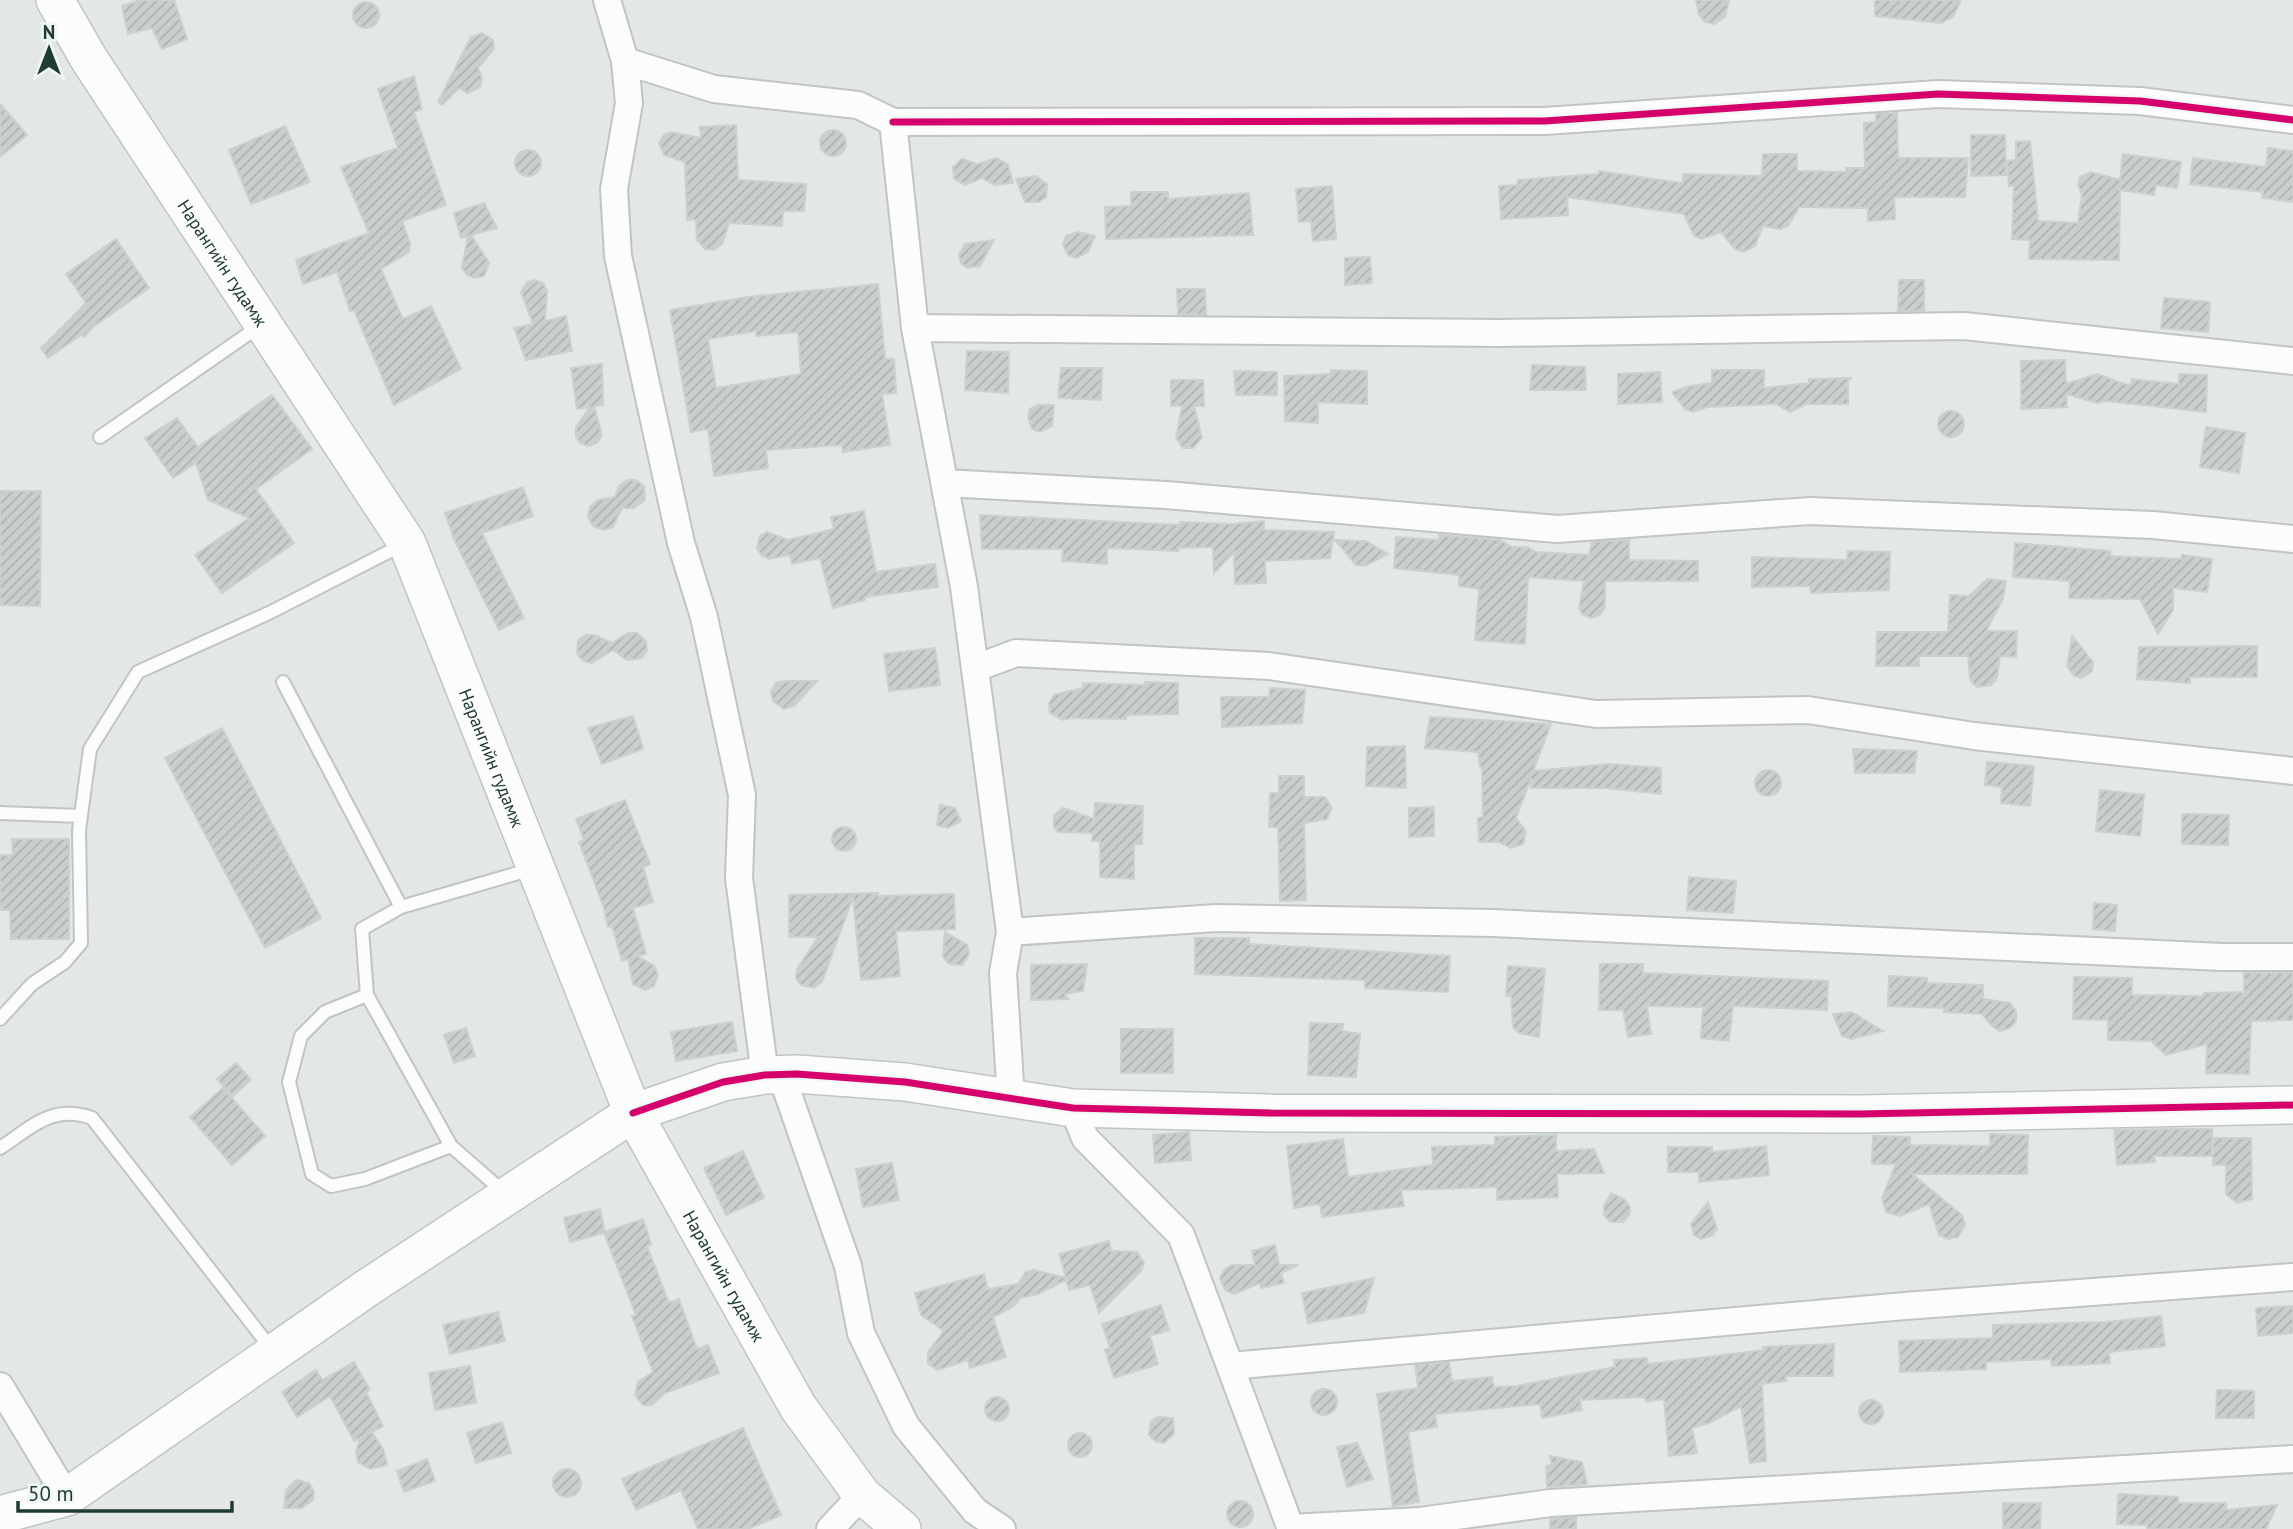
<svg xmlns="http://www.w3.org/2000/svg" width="2293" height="1529" viewBox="0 0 2293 1529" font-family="'PT Sans',sans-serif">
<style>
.building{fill:url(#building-hatch);stroke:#cbd1cf;stroke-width:2;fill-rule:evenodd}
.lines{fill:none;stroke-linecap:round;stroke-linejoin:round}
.lane-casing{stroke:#c0c5c3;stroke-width:16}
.street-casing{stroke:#c0c5c3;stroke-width:30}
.secondary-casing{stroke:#bec6c3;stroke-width:40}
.lane{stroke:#fbfcfb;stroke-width:12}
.street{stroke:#fbfcfb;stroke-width:26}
.secondary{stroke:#fbfcfb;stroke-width:37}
.cycleway-casing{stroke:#f0f8f4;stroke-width:11}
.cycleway{stroke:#d6006c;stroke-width:7}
.labels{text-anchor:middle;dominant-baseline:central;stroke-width:6;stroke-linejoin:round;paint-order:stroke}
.street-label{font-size:18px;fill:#203b34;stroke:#f0f8f4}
</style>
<defs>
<pattern id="building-hatch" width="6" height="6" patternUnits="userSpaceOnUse" patternTransform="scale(1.75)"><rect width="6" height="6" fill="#cacfcd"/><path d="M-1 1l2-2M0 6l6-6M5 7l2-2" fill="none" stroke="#adb3b1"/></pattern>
</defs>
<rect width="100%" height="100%" fill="#e3e8e6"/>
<path class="building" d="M141,0H174L187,39L162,49L152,28L128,34L122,6Z
M1696,0H1729L1725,17L1714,24L1705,22L1699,15Z
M1875,0H1961L1953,17L1941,23L1875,16Z
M353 15a13 13 0 1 1 26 0a13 13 0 1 1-26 0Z
M482,33L493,40L494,49L478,68L482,78L480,87L468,93L459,88L442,105L438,102L471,37Z
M414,76L422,109L414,112L446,205L402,221L410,243L409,252L381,269L403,319L431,306L461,369L394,405L354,310L350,311L337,272L303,284L296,260L369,233L341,167L398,148L378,89Z
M0,104L27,135L0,157Z
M1897,113L1898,158H1968L1965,197H1894L1895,219L1868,221V208L1799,207L1788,226L1780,229L1763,226L1755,246L1743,252L1735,249L1721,232L1702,239L1694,236L1684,214L1567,197L1568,215L1501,219L1499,186L1517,185L1518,180L1598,174L1599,171L1683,183V174L1762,176L1763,154H1797V171L1846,172V168H1865L1864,123L1876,122V114Z
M736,125L738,180L806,184L804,211H783L782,226L729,223L722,244L714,250L705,249L697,240L696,220H687L685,162L664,155L659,143L663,136L670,132L701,138L700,127Z
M285,126L310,182L251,204L229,150Z
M820 143a13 13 0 1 1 26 0a13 13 0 1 1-26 0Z
M1971,135H2005L2006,175L1971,176Z
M2030,141L2038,221L2078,223L2082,194L2078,185L2080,177L2091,172L2120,180L2123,154L2181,162L2177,188L2156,185L2154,195L2120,190L2119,260L2029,259L2030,240L2012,239L2014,185L2009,186L2007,161L2016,160V142Z
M2268,148L2293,151V202L2262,198L2263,192L2190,184L2193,158L2266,167Z
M515 163a13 13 0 1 1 26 0a13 13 0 1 1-26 0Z
M997,158L1008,165L1013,183L995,185L982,178L965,185L954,179L953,167L962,159L977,164Z
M1036,176L1047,184L1046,197L1039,202H1025L1016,179Z
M1332,186L1336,239L1313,241L1311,221L1299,222L1296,189Z
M1131,192H1168V199L1249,193L1253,235L1106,239L1105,207L1131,206Z
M484,203L497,228L471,235L489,263L484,276L475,278L467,275L462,268L468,236L461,238L454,213Z
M1077,232L1095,236L1088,252L1076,258L1068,255L1063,244L1066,236Z
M116,239L149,288L94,326L84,337L81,335L48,358L41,348L86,303L66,274Z
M994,240L980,266L967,268L961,263L959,255L965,244Z
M1370,257L1372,283L1345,285V258Z
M535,280L543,283L547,291L545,321L566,316L572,351L526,360L514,328L533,324L521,292L527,282Z
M1899,280H1924V311H1898Z
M878,284L885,359H894L896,393L882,394L890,445L843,452L842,445L766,450L768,468L714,476L708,429L691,432L670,310L747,297ZM756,331V336L798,332L801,374L716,388L708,339Z
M1177,289H1205L1206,315L1178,314Z
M2164,298L2210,302L2208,332L2161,328Z
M967,351L1009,352L1008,393L965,390Z
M2065,360L2066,384L2097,374L2131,386L2132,379L2179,384V374L2207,375L2206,412L2106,401L2097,403L2066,394L2067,407L2021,409V361Z
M602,364L603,405L594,406L602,435L597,443L588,446L580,443L576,436V427L590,407L577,409L571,368Z
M1532,365L1585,367L1586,390H1530Z
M1061,368H1102L1101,400L1058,398Z
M1331,370L1367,371V404L1318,402V423L1285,421L1284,376L1330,374Z
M1712,370H1764V388L1809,383V379L1852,378L1848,380V404H1806L1790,412L1776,404L1707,407L1693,412L1685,409L1672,392L1690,386L1712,383Z
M1234,371L1277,372V395H1236Z
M1660,372L1662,402L1618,404V374Z
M1171,380H1203L1204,406H1194L1202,438L1193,448H1183L1176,438L1182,406H1171Z
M272,395L312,449L256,489L294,543L222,593L195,555L249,518L208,500L196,463L173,478L145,438L177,418L198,447Z
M1038,405H1054L1052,426L1040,432L1032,429L1028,417L1030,409Z
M1938 424a13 13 0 1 1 26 0a13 13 0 1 1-26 0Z
M2206,427L2245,433L2239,473L2200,467Z
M627,480H636L644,486L645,500L634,508H622L613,527L603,530L593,526L588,517L590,507L598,500L615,497L619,486Z
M523,487L533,516L482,533L524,618L499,630L454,539L445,513Z
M0,491H41L40,606L0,605Z
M864,511L876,572L935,564L938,587L865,597V600L833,608L820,558L792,564L790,555L769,559L761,555L757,548L760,536L767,532L788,540L834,529L831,517Z
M980,515L1180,525V522L1233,524L1264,521V530L1334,532L1330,558L1265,561L1266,583L1235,584L1234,552L1214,573L1213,547L1178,548V551L1107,548V564L1062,561L1063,549H982Z
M1439,535L1500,540L1512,547H1527L1536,552L1589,555L1592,542L1629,540V560L1698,561V581H1605V607L1600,615L1591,618L1583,615L1579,608L1584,581L1528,577L1525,644L1475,640L1479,589L1459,586V575L1394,568L1396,537L1439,540Z
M1335,540L1366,541L1388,554L1365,566L1356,565Z
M2015,543L2110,551V556L2182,559V555L2212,559L2207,592L2173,588V610L2158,634L2140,599L2069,598L2070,581L2013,577Z
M1848,551L1890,552L1889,590L1811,593L1810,586L1752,587V557L1847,560Z
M1987,579L2006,581L2003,599L1986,631H2017L2016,657L2000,656L1997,678L1991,685L1977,687L1970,680L1968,656H1919V666H1876L1877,632H1948L1950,595L1969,596Z
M628,633H637L646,641L647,650L642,658L627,660L613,650L592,663L583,661L577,654L578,640L586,635H595L612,643Z
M2072,636L2093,662L2092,671L2082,678L2074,676L2067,666Z
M2257,646V677H2190V683L2137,679L2139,647Z
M935,648L940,685L889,691L884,654Z
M785,681H817L794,706L784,709L773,701L771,692L776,683Z
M1145,682L1178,683V714L1126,715V719L1072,718L1063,720L1050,713L1049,703L1054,695L1083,688V683L1145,685Z
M1270,688L1305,690L1302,723L1222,727L1221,697H1269Z
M633,716L643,749L602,764L588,728Z
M1430,717L1551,724L1533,771L1609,764L1661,768V794L1605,788H1531V778L1516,818L1526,832L1523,844L1511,848L1499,842H1479L1478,818L1483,817L1482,767H1480L1478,752L1425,748Z
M222,728L321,918L265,948L165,758Z
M1405,746L1406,788L1366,786L1367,747Z
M1853,749L1917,751L1914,773H1855Z
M1987,762L2034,766L2030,806L2001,803L2002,787L1985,785Z
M1755 783a13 13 0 1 1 26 0a13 13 0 1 1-26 0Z
M1279,776H1304V797H1325L1332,808L1327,819L1304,823L1306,900L1280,901L1278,827H1269L1270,793H1279Z
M2100,790L2144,795L2140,836L2096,831Z
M625,800L650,864L643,867L653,902L633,908L646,954L638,956L654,966L658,974L654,986L645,990L633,984L628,959L622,961L612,926L608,927L603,905L579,842L584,840L576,819Z
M1095,803L1143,806L1142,844H1134V879L1100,877V841H1092L1093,833L1058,832L1054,827V815L1063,808L1094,819Z
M940,805L955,808L961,821L948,828L937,825Z
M1434,807V836L1409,837V808Z
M2182,814L2229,815L2228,845L2182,844Z
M832 839a12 12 0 1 1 24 0a12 12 0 1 1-24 0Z
M12,839H69V939H11L10,910H0V855H13Z
M1689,877L1736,881L1733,913L1687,910Z
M878,893V896L954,894L955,929L896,931L900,976L861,980L853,897L822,982L814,988L801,985L796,978L797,969L818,937H789V895Z
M2094,903L2117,905L2115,931L2093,929Z
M945,932L967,945L969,954L962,965L949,964L943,957Z
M1195,938H1249V944L1450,956L1448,992L1365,988V980L1195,974Z
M1087,964L1083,991L1065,994L1068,999L1031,1000V965Z
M1600,964H1643V973L1828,981L1827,1010L1733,1006L1729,1041L1701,1038L1703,1007L1647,1006L1651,1034L1628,1037L1623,1010H1599Z
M1508,966L1545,969L1539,1037L1519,1033L1513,1027L1511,996H1506Z
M2244,973H2293V1020L2251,1021L2249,1074L2206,1073L2207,1044L2166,1055L2151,1041L2108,1040V1020L2073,1019L2074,977L2132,978V995L2204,996V993L2244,992Z
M1889,976L1927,978V983L1983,985V999L2010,1003L2016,1011V1021L2010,1028L2000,1031L1992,1026L1982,1014L1944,1012V1008L1888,1006Z
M1851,1012L1855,1014L1883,1031L1851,1039L1842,1036L1833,1014Z
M732,1022L737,1051L676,1061L671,1032Z
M1310,1023L1343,1024L1342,1031L1360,1034L1356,1077L1308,1075Z
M466,1028L475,1056L454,1063L444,1035Z
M1121,1029H1173V1073H1121Z
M236,1063L251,1080L233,1096L217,1079Z
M223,1088L265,1136L232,1165L190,1117Z
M2171,1129H2212V1156H2154L2155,1162L2117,1165L2114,1130Z
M1189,1132L1191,1160L1155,1163L1153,1135Z
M1990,1134L2028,1135L2027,1174H1912L1962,1215L1965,1225L1958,1237L1948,1239L1939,1235L1929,1204L1900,1216L1886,1212L1882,1198L1896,1164H1872L1873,1136L1910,1137V1145L1990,1146Z
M1556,1135V1151L1594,1149L1604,1173L1557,1174L1558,1197L1497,1200V1187L1401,1190L1404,1206L1322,1217L1320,1204L1294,1208L1287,1146L1343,1139L1348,1177L1433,1165L1432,1147L1495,1145V1137Z
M2213,1138H2251L2252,1199L2237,1203L2226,1194V1165H2213Z
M1766,1146L1769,1175L1699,1182V1172H1668V1147H1712V1152Z
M743,1151L764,1198L726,1215L704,1168Z
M892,1163L899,1200L863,1207L856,1169Z
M1611,1193L1625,1200L1630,1207L1629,1215L1623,1222H1610L1604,1215V1206Z
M1708,1202L1717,1229L1712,1236L1701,1239L1694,1235L1691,1224Z
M600,1209L605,1232L643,1219L651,1244L647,1246L669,1303L679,1299L697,1349L708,1345L719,1373L665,1393L652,1405H643L635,1395L638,1382L653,1372L632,1316L636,1315L604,1233L570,1242L564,1218Z
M1109,1241L1111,1251L1137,1252L1144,1263L1141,1271L1099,1313L1090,1285L1069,1290L1066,1280L1038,1294L1020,1298L1014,1306L993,1317L1006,1357L970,1368L968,1360L938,1370L928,1364V1352L944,1331L921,1315L915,1293L984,1274L988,1289L1018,1284L1026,1272L1034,1270L1066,1278L1059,1254Z
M1275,1245L1279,1265H1298L1281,1273L1284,1283L1261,1288L1260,1283L1234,1294L1225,1290L1220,1278L1224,1270L1232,1265H1255L1252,1251Z
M1374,1278L1364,1313L1308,1323L1302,1293Z
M1161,1305L1169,1330L1150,1336L1158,1364L1114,1378L1105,1350L1110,1348L1102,1324Z
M2293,1306V1333L2258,1336L2256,1308Z
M498,1312L505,1341L450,1354L443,1325Z
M2161,1316L2165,1346L2109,1352L2110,1363L2052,1366L2051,1359L1986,1362V1369L1900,1372L1899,1341L1993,1338V1325L2107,1322Z
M1834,1344L1833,1376H1786V1381L1762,1384L1766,1461L1750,1463L1741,1406L1709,1423L1692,1428L1697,1453L1669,1456L1664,1399L1646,1402L1644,1397L1580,1400L1582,1410L1542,1418L1540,1404L1435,1414L1437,1427L1408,1432L1419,1502L1393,1506L1377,1394L1418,1388L1415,1365L1449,1362L1452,1381L1492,1377L1494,1387L1517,1386L1615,1367L1614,1360L1647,1358L1648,1364L1764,1350L1763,1347Z
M354,1362L370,1390L366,1392L383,1426L372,1432L383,1449L387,1465L370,1469L358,1462L356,1453L360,1438L354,1441L330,1396L297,1417L282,1392L316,1370L322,1380Z
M470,1366L476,1403L435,1410L429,1373Z
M1311 1402a13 13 0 1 1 26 0a13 13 0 1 1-26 0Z
M2217,1390L2254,1391V1418H2216Z
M985 1409a12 12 0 1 1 24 0a12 12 0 1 1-24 0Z
M1859 1412a12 12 0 1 1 24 0a12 12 0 1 1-24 0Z
M1157,1417L1173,1418L1174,1434L1164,1443L1155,1441L1149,1435L1151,1422Z
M502,1422L511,1453L476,1463L467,1433Z
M743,1428L781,1515L748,1529H698L681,1490L636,1510L622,1479Z
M1068 1445a12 12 0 1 1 24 0a12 12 0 1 1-24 0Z
M1357,1443L1373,1479L1347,1487L1337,1447Z
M1550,1456L1582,1462L1587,1484L1547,1487L1546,1466L1552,1465Z
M427,1459L435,1481L404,1492L397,1471Z
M553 1483a14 14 0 1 1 28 0a14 14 0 1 1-28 0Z
M296,1480L309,1483L314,1491L313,1500L302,1508H284L286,1490Z
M2118,1494L2178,1497V1503H2226V1510L2277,1505L2266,1529H2147V1525L2117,1524Z
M1227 1514a13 13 0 1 1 26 0a13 13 0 1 1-26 0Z
M2003,1503H2041L2040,1529H2003Z
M1576,1517V1529H1550V1519Z"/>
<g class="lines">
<g class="lane-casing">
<path id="lane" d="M100,437L261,325
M283,682L401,907
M0,813L81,816
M367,995L325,1012L301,1036L289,1082L312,1174L331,1186L365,1179L451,1146
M0,1019L32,984L65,962L81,943L79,830L90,749L138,672L269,613L404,544
M0,1148C32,1127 52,1104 92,1118L273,1351
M506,1194L451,1146L367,995L362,929L401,907L532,869"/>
</g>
<g class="street-casing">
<path id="street" d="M607,0L625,61L714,89L858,105L893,122L915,328L964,587L1010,932L1003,973L1011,1099
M625,61L629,103L614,189L618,256L681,543L704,617L742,795L739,878L765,1075
M893,122L1545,121L1938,94L2140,101L2293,120
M915,328L1501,333L1964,326L2293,361
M945,483L1166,495L1557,529L1810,511L2153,525L2293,539
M976,668L1016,653L1269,666L1596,714L1808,710L1974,736L2293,771
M1010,932L1216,918L1493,923L2222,957H2293
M781,1074L848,1266L861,1333L906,1426L975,1511L1002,1529
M1073,1108L1085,1138L1181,1235L1291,1529
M1230,1366L1905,1306L2293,1277
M0,1386L67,1497
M1290,1528L1420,1521L1550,1503L2293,1459
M830,1529L862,1495"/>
</g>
<g class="secondary-casing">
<g id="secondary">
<path id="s1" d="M55,0L89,59L407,543L633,1113L798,1407L862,1495L902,1529"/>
<path d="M0,1515L67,1497L367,1288L633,1113L723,1082L765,1075L797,1074L905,1082L1073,1108L1270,1113L1860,1114L2293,1105"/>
</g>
</g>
<use href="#lane" class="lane"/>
<use href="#street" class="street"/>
<use href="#secondary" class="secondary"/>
<g class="cycleway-casing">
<path id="cycleway" d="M893,122L1545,121L1938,94L2140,101L2293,120
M633,1113L723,1082L765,1075L797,1074L905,1082L1073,1108L1270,1113L1860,1114L2293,1105"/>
</g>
<use href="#cycleway" class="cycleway"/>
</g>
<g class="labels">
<g class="street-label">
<text stroke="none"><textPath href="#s1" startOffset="312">Нарангийн гудамж</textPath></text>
<text stroke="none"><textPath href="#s1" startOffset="878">Нарангийн гудамж</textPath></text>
<text stroke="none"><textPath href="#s1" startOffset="1447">Нарангийн гудамж</textPath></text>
</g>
</g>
<g transform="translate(49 49)" stroke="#f0f8f4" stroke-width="5" paint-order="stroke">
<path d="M0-5L12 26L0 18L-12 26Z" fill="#203b34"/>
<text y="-10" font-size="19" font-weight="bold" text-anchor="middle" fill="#203b34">N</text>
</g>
<path d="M18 1501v10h214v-10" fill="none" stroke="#203b34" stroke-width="3.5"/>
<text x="28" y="1501" font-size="21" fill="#203b34" stroke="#f0f8f4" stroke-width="5" paint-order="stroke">50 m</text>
</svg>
